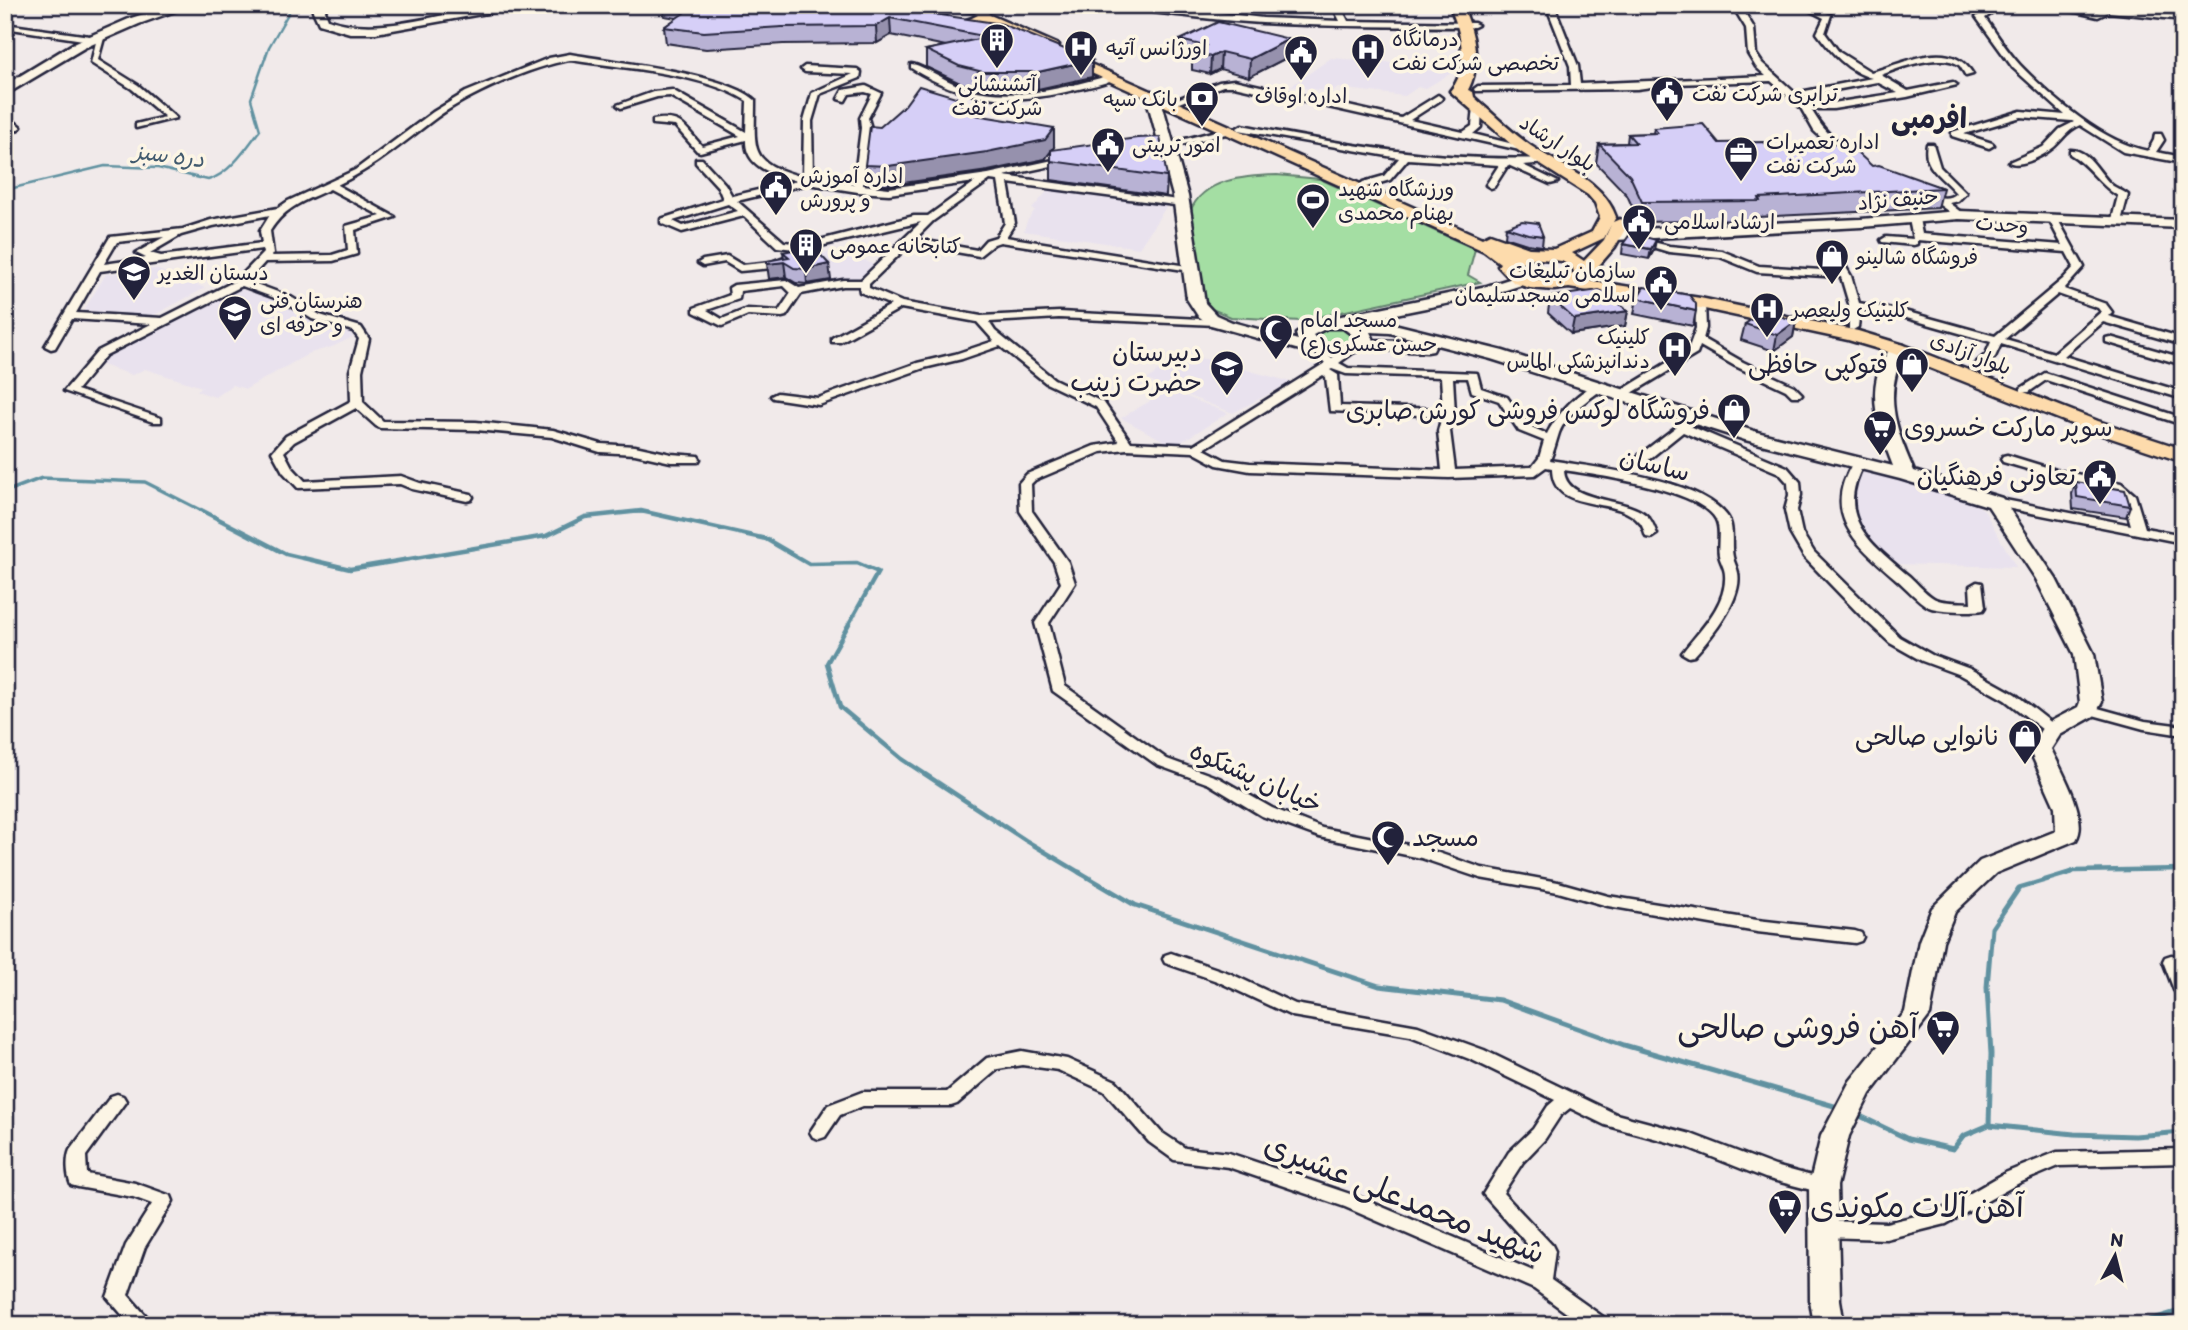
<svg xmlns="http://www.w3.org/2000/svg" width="2188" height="1330" viewBox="0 0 2188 1330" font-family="Itim,'Playpen Sans Arabic',sans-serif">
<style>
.built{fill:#e9e2ee}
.green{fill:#a4dea3;stroke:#63806f;stroke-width:2}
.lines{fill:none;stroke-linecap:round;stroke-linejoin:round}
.stream-far3{stroke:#6091a0;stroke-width:2.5}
.stream-far2{stroke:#6091a0;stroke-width:3.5}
.stream-far1{stroke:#6091a0;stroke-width:4.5}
.stream{stroke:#6091a0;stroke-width:5}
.street-casing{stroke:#22223b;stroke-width:5}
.secondary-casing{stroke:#22223b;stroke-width:5}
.primary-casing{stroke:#22223b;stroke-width:5}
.street{fill:#fcf5e5;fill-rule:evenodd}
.secondary{fill:#fcf5e5;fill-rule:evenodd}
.primary{fill:#fddbac;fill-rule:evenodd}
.wall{fill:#b8b2d4;stroke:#22223b;stroke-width:2}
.shaded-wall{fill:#9691ad;stroke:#22223b;stroke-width:2}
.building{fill:#d6cff7;stroke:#22223b;stroke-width:2}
.labels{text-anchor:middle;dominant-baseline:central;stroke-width:7;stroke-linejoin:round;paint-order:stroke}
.far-poi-label{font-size:21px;fill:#22223b;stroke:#fcf5e5;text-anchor:start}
.far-street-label{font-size:21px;fill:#22223b;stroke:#fcf5e5}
.far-water-label{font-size:23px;font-style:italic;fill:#415a6e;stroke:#fcf5e5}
.poi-label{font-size:26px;fill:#22223b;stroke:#fcf5e5;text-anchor:end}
.street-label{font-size:26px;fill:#22223b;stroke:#fcf5e5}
.far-district-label{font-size:28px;font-weight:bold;fill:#22223b;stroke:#fcf5e5}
.near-poi-label{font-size:32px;fill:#22223b;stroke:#fcf5e5;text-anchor:end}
.near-street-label{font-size:32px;fill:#22223b;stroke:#fcf5e5}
</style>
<rect width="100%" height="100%" fill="#f1eaea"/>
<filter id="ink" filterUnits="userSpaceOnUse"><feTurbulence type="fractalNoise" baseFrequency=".0143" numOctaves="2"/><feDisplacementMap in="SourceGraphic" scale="14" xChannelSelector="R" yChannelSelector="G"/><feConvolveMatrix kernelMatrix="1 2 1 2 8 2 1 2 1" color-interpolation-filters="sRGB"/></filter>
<g filter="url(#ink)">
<path class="built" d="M1331,58L1387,62L1420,70L1453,72L1426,88L1418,87L1405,96L1338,88L1331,92L1291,86Z
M1049,189L1168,204L1139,248L1024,231L1027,221L1035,210L1032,209Z
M848,249L873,265L865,276L800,290L778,267L780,263Z
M155,269L205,288L145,320L81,315L106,274Z
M237,288L284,302L280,305L298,311L294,314L349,331L353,337L332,347L310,353L246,389L232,385L215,397L197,391L202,387L145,369L132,375L93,362L115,351L114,349Z
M1179,354L1210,360L1291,382L1233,413L1147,380Z
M1169,390L1228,413L1181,442H1166L1121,418Z
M1862,469L1965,497L1984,510L2016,567L1893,564L1877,554L1854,512L1851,491Z"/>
<path class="green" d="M1277,175L1320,179L1475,249L1468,275L1480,282L1300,321L1231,317L1207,307L1202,301L1190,212C1203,178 1246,176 1277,175Z
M1346,327L1361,340L1345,348L1314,343L1311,332L1315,328Z"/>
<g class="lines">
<path class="stream-far3" d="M5,190L105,166L158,168L208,180C230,174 247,147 260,130L251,99L269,47L293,5"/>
<path class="stream-far2" d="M5,492L42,478L145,482L204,512
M631,512H646"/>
<path class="stream-far1" d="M201,510L286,554L350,569L546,536L585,517L641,511L766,539L809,564L857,563L878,572L827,663L840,707L902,759L1025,840L1082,874
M2066,874L2074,871L2183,869"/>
<path class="stream" d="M1079,872L1135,905L1379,986L1500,1000L1624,1045L1841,1108
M1856,1114L1908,1139L1953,1149L1963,1136L1989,1125L2074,1134L2135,1136L2183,1132
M1989,1125L1991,1054L1987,987L1992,928L2019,888L2072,872
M2134,1325L2183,1310"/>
<g class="street-casing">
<path id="street" d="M1131,5H1150L1263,18L1340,21L1332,5H1340L1348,21L1474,23L1478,25L1474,27C1380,26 1288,28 1194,17C1175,14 1148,14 1131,5Z
M1546,5H1554L1578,66L1580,84L1766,76L1756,67L1748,54L1746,28L1732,5H1740L1754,28L1756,54L1762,63L1795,93L1872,78C1848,72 1831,52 1817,33L1824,18L1799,5H1810L1831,15L1825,33L1839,52L1871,72C1903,65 1949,36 1973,74L1966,76C1964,73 1962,69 1960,66C1943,51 1899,68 1881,75L1908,91L1953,82L1957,85L1907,97L1833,109H1811C1822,129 1833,140 1853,151L1855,153L1850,156L1829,145L1814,131L1801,108L1771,81L1673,84L1637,89L1475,91L1474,89L1478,86L1571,85L1570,66ZM1877,82L1898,93L1833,103L1807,104L1799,97Z
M1995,5H2005L1985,18C1996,33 2007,51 2020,65C2052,98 2103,143 2148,151L2154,140L2155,134H2161L2164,140L2156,152L2183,157V163L2123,152L2080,125C2065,131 2062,142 2050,150C2041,157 2019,168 2009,162L2043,147L2060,129L2074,122L2072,121L2021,117L1964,134L1992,143L1994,145L1989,148L1952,136V132L2021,111L2065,115L2013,68L1976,17Z
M2045,5H2062L2097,12L2108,7L2183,16V20L2109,12L2098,17Z
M5,24L104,38L98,60L138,85L176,118L136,128V124L165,117L132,89L91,63L96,42L5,28Z
M570,54C614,62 725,73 755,100C755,152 748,162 803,177L804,121L812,93L853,74L805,72L801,69L805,66L857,69L861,72L860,78L820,94L812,121L813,179L854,184L861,128L860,118L872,94L865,92L849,94L845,101L838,99L843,90L866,86L881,93L868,118L871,128L863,185L889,188L988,174L1067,157L1070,158V162L1004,176L1185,201L1187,203L1182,206L1008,183L1015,223L1006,237L1193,267L1197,268V272L1000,242L994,244L979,256L910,244L869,284V288L902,302L981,316L1059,312L1220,320L1221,322L1216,325L1059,318L989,322L995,331L1054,379L1104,403L1131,442L1194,445L1325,363L1308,346L1314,343L1318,344L1332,358L1346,348H1354V352L1339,363L1348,368L1477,373L1481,388L1507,397L1527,425L1547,434C1555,417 1583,383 1603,385V389C1586,401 1566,414 1559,433C1556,442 1554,451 1550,460C1595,468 1699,478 1727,516C1735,527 1730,544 1733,557C1734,563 1737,567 1738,573C1743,599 1711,638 1694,656L1689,657L1682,653C1699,631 1727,605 1725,575C1725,568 1720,561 1719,555C1717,544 1721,532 1717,522C1706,490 1596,475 1564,470C1565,504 1625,496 1646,515C1652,520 1654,527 1657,534L1651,538L1646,537C1644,532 1643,525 1639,522C1617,494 1552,516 1552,468L1546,467L1535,475L1449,478L1250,471L1217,465L1193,452L1127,449L1101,452L1035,480L1031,484L1032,511L1068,562L1075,583L1049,623L1065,686L1167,759L1219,778L1272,808L1322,828L1424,848L1482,868L1558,882L1608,896L1757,920L1855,931L1861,933L1863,937L1861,941L1855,943L1757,932L1608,906L1558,892L1480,878L1421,858L1319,837L1262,816L1209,784L1157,765L1053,691L1035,623L1061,583L1054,562L1020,511L1019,483L1027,474L1094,446L1119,442L1096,407L1046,383L1000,346L962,359L924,368L819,405L773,398L771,396L777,393L818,398L917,363L955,354L994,341L977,322L901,308L840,342H832V338L891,305L860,292L859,286H843L801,294L786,316L782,317L748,315L722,326L694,312V308L730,295L729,288L734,285L786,280L799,288L843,280H861L921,222L804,250L777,247L744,216L682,232L661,223V219L723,199L718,187L696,163V159H702L725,184L732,196L797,181C775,175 745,168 746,140L700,152L697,151L675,126L653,124V120C682,115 684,127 702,146L740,136L670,96L657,97L621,108L617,105L653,92L672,90L746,132L747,101C703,73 622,68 570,60C532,66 467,95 436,118C404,142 374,168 337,185L395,217L355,230L357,254L333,261L265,262L248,281L291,297L320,315L361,327L369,339L362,371L363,402L383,421L476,422L553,430L601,444L635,446L671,454L698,456L700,459L698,462H671L635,454L600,452L552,437L476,430L380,428L376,426L356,408L294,442L284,452L292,467L305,481L401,476L420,483L471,494L473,497L471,500L467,501L412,489L400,484L298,488L283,472L272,452L286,436L351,401L350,371L359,339L353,331L312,319L283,301L242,286L106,355L77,390L161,418V422H153L64,391L98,351L151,324L72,319L55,348L51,349L45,346L110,237L183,229L211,220L278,208L288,201L355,170L433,112L466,92L549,58ZM990,180L998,181L1005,223L996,237L986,240L977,250L915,239L933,221ZM975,182L928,216H914L804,244L784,242L737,201L808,184L858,192L889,194ZM330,189L381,216L346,226L348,250L332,255L271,256L273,253L270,231C286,206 304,201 330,189ZM728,204L738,211L683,226L673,221ZM270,215L260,231L262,243L161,256L150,253L181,235L213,226ZM164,237L136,253L146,258L104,264L117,242ZM262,249L263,253L237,280L162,318L76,313L100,271ZM784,286L791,293L779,311L747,309L722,319L707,310L739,299L740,291ZM1332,369L1346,374L1441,377L1443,409L1340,406L1338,375L1330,370ZM1323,375L1326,377L1330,411L1442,416L1438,431L1442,470L1250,463L1225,460L1204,449ZM1453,378H1468L1472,392L1499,401L1519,431L1544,441L1539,458L1532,467L1455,470L1450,431L1455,413Z
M911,64C921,64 951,84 965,88C1014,102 1064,88 1111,75L1115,78C1104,85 1087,87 1074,90C1012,105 965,102 911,68Z
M1234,80L1401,118L1438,95L1442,98L1441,100L1410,120L1463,132L1472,126L1474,107L1478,104L1482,107L1481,127L1473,134L1529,148L1524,151L1234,86H1223L1179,103L1175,100L1219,82Z
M1242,125C1343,145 1442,162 1545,158L1550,161L1548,163L1523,165L1558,182L1550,184L1508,165L1494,187L1491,188L1486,185L1499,165L1408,159L1390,180L1366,187L1361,184L1363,182L1384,176L1399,158L1239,130L1237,128Z
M1231,127L1234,128V132L1156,151L1151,148Z
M1927,144H1933L1940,167L1966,193L1958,201L1949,203L1962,213V217H1956L1937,203L1919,196L1924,193C1935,196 1947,202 1956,193C1943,177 1922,168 1927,144Z
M2070,150C2090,149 2099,175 2113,186C2118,189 2123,191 2128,195L2120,225L2111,223L2118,196C2099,185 2089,165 2070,154Z
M1914,216L1919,219L1922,234L2062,245L2049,220L2057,218L2084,267L2064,289L2106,304L2112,312L2108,316L2183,338V345L2103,322L2064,356L2183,392V399L2001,344L1995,357L1979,371H1971L1969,369L1986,354L1991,342L1903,317L1860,310L1858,327L1853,330L1849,329V304L1841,277L1757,272L1720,257L1669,252L1632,241L1637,238L1669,246L1722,251L1759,266L1837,271L1824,247L1833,245L1851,276L1859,303L1904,311L1995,336L2063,279L2074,267L2066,252L1917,240V244L1913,245L1882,242L1881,240L1886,237L1913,239L1909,219ZM2058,294L2098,308L2101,312L2054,353L2005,339Z
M727,256L742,265L771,262L784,257L789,260L773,268L740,271L725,262L703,266L698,263L703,260Z
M1700,300L1705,303L1706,328L1703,339L1743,362L1794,386L1802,394L1800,396H1792L1786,390L1735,366L1700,346L1697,354L1627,396H1619V392L1688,350L1696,328L1695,303Z
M2110,337L2183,358V365L2106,342V338Z
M2045,373L2183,418V425L2046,380L2029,392H2021V388Z
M1689,417L1695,421L1690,426L1787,467L1800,482L1801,495L1797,510L1802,533L1814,552L1900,637L1932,655L1970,669L2015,694L2057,727L2059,730L2057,733H2047L2005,700L1960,675L1922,661L1890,643L1861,616L1804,557L1790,533L1785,510L1789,495L1788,483L1779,473L1683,432L1642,465H1634L1632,462L1634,459Z
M2007,455L2056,470L2121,483L2135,495L2145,528L2183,535V543L1991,505L1989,502L1995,498L2131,525L2123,497L2113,489L2054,477L2003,462L2001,459L2003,456Z
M1858,460L1864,464C1834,517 1871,544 1909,576C1917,583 1928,597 1938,600C1948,603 1961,602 1971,603L1970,586L1977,582L1982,583L1985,607L1983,610C1973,612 1937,611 1929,607C1917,601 1906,587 1896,579C1857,545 1820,515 1854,461Z
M2087,705L2145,721L2183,726V735L2144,729L2082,712L2080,709L2082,706Z
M1171,953L1229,973L1295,1004L1418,1026L1484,1050L1616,1114L1691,1134L1775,1166L1830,1181L1832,1186L1830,1191L1823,1193L1765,1178L1687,1147L1605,1125L1570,1108L1560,1116L1545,1139L1523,1162L1503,1193L1552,1245L1555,1251L1551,1280L1606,1319L1609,1325H1583L1534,1289L1345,1207L1228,1167L1174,1160L1149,1142L1104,1091L1058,1070L1022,1065L998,1069L957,1104L951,1106H863L840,1115L825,1137L819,1139L813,1137L810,1132L828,1105L862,1092H947L987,1058L1022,1051L1067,1059L1116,1081L1161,1132L1185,1148L1229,1153L1359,1197L1533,1271L1535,1253L1483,1194L1509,1152L1533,1129L1548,1106L1555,1100L1472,1060L1410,1036L1292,1016L1217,981L1165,963L1163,959L1165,955Z
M2171,955L2183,956V996L2177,994L2174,990L2163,961L2165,957Z
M117,1094L123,1096L126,1101L86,1156L87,1174L135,1183L171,1196L173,1201L145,1247L128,1295L154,1325H131L107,1297L126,1245L152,1204L133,1197L78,1187L71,1185C67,1176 66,1159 70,1150L111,1096Z
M2183,1149V1163L2059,1166L2019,1183L1946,1224L1886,1239L1824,1237L1817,1234L1814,1229L1817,1224L1824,1221L1886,1223L1941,1210L2005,1173L2057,1152Z"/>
</g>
<g class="secondary-casing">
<path id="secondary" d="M173,5H192L139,24L84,48L5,95V85L76,42L131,18Z
M315,5H327L325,11L328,19C385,40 455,5 515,5L509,9L376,33H350L319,24L313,11Z
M880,5H948L949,7L943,11L886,9Z
M1153,92L1160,96L1188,196L1205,303L1216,315L1232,322L1298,340L1296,334L1312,322L1487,286L1522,275L1530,280L1528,283L1490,295L1356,322L1390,323L1503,351L1757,432L1893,466C1880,433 1865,393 1884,359C1888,352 1890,346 1898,344L1904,345L1906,349C1882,393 1895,428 1914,471L2002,498L2056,579L2094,654L2102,702L2094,716L2060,735L2051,749C2061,770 2090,819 2076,840L1996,873L1955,912L1943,941L1930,1015L1870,1094L1849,1136L1837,1186L1840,1300L1844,1325H1814L1810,1300L1809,1186L1821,1136L1850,1081L1905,1012L1919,941L1932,908L1980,861L2056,831L2055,807L2029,749L2044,725L2078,707L2080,702L2074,654L2036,579L1988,506L1900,479L1745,440L1491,359L1433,344L1435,347L1433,351L1427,352L1366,349L1338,356L1296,349L1211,325L1198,316L1187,299L1173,196L1146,96ZM1327,328H1343L1358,339L1346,346L1321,344L1313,335ZM1370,332L1390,333L1426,342L1374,340Z
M5,114L21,127L5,139Z
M1959,211L2183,220V228L1959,219L1861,227L1616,240L1608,235L1616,230L1861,219Z"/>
</g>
<g class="primary-casing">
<path id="primary" d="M938,5H981L990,15L1059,45L1052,49L1047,48L985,22C965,32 935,35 919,16L928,7ZM956,10L973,12L978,15C963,23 948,25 934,16Z
M1449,5H1462C1474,31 1482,64 1468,90L1473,92L1474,97C1492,113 1511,132 1531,146C1562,167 1603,180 1616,217L1613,222L1620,219L1628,224L1615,247L1586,280L1700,298L1858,331L1904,345L2098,421L2183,449V462L2084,429L1892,353L1848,340L1700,308L1569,288L1554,290L1530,288L1514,283L1498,266L1500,263L1484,251L1056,57L1058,54H1068L1482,238L1490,234L1529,248L1554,249L1592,232L1600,217L1595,203L1588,195L1519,151L1450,91C1471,68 1461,31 1449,5ZM1611,225L1604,240L1584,261L1572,253L1604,238ZM1530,258L1562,261L1573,268L1574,273C1557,285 1528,283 1514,266Z"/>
</g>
<use href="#street" class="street"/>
<use href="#secondary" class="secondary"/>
<use href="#primary" class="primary"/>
</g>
<path class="wall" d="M628,5H897L1092,60V77L1038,89H984L960,83L926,67V50L946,46L891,35L877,43L783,44L706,49L666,43L664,27L677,18L664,16L663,8L628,7Z
M1180,40L1288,57L1249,77L1220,69L1210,74L1192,70V60L1180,57Z
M965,110L1054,147L1052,150L1167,177L1166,196L1051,180V151L1045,159L988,171L889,185L866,184L865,165Z
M1654,128L1719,143L1770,148L1872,166L1943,188L1938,208L1757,217V220L1639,222L1627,195L1596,163L1599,144L1627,143L1628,134L1653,133Z
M1506,227L1543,236L1542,246L1527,244L1505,237Z
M1623,244L1654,250L1649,259L1622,254Z
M783,252L831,280L807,284L796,283L786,277L769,279L784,258Z
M1550,297L1628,311L1625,326L1571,334L1548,313Z
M1637,298L1696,311L1693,326L1634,314Z
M1796,321L1793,337L1774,351L1741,340L1745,324Z
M2076,482L2130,506L2126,517L2073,509L2072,494Z"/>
<path class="shaded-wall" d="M890,18L891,35L877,43L876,26Z
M1289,39L1288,57L1249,77L1250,59Z
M1221,52L1220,69L1210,74L1211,57Z
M1092,60V77L1038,89V72Z
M1054,128V147L1045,159L988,171L889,185L888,166Z
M1656,240L1654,250L1649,259L1651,249Z
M784,262L786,277L769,279L767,264Z
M829,264L831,280L807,284L806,269Z
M1628,311L1625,326L1571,334L1574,319Z
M1796,321L1793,337L1774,351L1777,335Z"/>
<path class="building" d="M695,5H897L934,14L1002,24L1092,60L1038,72H983L959,66L926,50L988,37L890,18L876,26L782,27L704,32L664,27Z
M1218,22L1289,39L1250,59L1221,52L1211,57L1192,52L1205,46L1180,40Z
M919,86L956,97L965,110L976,115L1054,128L1045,140L987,152L888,166L865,165L870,126L880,127L905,105Z
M1703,124L1719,143L1764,142L1770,148L1847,143L1872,166L1879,165L1943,188L1759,198L1760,201L1642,202L1630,176L1599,144L1636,143L1628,134L1658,133L1654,128Z
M1160,137L1167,177L1051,161V150L1137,138Z
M1522,221L1538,223L1543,236L1528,234L1506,227Z
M1631,233L1656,240L1651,249L1623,244Z
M808,247L814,248L829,264L806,269L794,268L784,262L767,264V261L789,257L783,252Z
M1644,287L1689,295L1696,304V311L1637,298Z
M1599,290L1607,293L1628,311L1574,319L1550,297Z
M1764,311L1796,321L1777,335L1745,324Z
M2076,482L2125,490L2130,506L2077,497Z"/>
</g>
<defs>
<g id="building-pin" transform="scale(1.75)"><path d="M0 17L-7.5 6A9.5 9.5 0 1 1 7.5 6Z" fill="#22223b" stroke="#fcf5e5"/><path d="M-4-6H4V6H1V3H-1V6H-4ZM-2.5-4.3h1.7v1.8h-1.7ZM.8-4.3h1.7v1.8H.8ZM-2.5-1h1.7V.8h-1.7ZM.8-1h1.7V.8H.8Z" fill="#fff"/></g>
<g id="hospital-pin" transform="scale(1.75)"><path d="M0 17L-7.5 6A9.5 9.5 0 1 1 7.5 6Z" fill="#22223b" stroke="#fcf5e5"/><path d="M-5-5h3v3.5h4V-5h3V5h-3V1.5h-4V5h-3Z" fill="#fff"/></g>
<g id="civic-pin" transform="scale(1.75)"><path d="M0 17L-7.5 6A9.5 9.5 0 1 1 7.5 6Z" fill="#22223b" stroke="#fcf5e5"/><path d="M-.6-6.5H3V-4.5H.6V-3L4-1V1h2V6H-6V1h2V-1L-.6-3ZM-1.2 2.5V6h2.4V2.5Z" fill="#fff"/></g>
<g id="bank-pin" transform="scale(1.75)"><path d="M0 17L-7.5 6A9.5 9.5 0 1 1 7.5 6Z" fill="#22223b" stroke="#fcf5e5"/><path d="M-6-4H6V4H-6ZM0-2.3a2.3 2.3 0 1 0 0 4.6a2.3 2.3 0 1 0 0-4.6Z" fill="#fff"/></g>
<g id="office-pin" transform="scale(1.75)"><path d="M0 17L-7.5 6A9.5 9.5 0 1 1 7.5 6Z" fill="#22223b" stroke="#fcf5e5"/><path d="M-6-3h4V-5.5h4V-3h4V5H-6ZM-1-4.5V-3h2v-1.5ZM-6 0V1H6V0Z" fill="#fff"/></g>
<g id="stadium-pin" transform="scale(1.75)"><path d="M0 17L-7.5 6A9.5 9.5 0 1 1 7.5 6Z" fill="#22223b" stroke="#fcf5e5"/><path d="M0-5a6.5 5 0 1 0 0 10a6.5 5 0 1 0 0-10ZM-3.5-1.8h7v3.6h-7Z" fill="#fff"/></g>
<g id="shop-pin" transform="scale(1.75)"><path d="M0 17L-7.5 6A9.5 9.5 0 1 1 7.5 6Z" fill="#22223b" stroke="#fcf5e5"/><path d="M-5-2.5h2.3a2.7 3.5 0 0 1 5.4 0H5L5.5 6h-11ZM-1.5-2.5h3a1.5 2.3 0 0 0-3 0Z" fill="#fff"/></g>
<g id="school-pin" transform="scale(1.75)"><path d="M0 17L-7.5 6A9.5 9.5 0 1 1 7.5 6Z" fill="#22223b" stroke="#fcf5e5"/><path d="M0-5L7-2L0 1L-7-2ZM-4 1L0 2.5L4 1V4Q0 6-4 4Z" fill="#fff"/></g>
<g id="mosque-pin" transform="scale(1.75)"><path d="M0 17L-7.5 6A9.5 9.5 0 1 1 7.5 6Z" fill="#22223b" stroke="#fcf5e5"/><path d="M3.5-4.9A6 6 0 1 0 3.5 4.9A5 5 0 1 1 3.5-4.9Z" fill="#fff"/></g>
<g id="supermarket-pin" transform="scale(1.75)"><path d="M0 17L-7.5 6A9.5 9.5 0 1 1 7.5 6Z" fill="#22223b" stroke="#fcf5e5"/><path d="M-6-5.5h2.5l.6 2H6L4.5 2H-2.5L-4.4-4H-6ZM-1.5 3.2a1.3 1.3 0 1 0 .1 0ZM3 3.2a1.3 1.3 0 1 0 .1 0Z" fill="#fff"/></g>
</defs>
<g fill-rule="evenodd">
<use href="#building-pin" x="997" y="40"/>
<use href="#hospital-pin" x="1081" y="47"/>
<use href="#hospital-pin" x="1368" y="50"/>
<use href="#civic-pin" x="1301" y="52"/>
<use href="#civic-pin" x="1667" y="93"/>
<use href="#bank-pin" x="1202" y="98"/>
<use href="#civic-pin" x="1108" y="144"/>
<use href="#office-pin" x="1741" y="153"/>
<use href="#civic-pin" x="776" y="187"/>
<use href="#stadium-pin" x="1313" y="200"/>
<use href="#civic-pin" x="1639" y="221"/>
<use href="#building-pin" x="806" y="245"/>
<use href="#shop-pin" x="1832" y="256"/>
<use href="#school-pin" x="134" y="272"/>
<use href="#civic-pin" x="1661" y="282"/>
<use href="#hospital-pin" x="1767" y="309"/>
<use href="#school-pin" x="235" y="312"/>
<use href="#mosque-pin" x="1276" y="331"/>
<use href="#hospital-pin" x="1675" y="348"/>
<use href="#shop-pin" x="1912" y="364"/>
<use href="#school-pin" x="1227" y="367"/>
<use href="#shop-pin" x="1734" y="410"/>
<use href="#supermarket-pin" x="1880" y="427"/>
<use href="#civic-pin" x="2100" y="476"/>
<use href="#shop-pin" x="2025" y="736"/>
<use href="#mosque-pin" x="1388" y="837"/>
<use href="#supermarket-pin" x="1943" y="1027"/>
<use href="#supermarket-pin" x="1785" y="1206"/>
</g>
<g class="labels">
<g class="far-poi-label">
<text x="1392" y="38">درمانگاه<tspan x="1392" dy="24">تخصصی شرکت نفت</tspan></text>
<text x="1106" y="47">اورژانس آتیه</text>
<text x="997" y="83" text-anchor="middle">آتشنشانی<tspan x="997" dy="24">شرکت نفت</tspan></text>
<text x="1692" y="93">ترابری شرکت نفت</text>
<text x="1301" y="95" text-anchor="middle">اداره اوقاف</text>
<text x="1178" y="98" text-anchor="end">بانک سپه</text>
<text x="1766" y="141">اداره تعمیرات<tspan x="1766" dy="24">شرکت نفت</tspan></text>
<text x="1132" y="144">امور تربیتی</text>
<text x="800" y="175">اداره آموزش<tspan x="800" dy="24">و پرورش</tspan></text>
<text x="1338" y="188">ورزشگاه شهید<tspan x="1338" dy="24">بهنام محمدی</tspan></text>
<text x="1664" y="221">ارشاد اسلامی</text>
<text x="830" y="245">کتابخانه عمومی</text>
<text x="1856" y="256">فروشگاه شالینو</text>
<text x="1636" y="270" text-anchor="end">سازمان تبلیغات<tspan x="1636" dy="24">اسلامی مسجدسلیمان</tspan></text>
<text x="158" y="272">دبستان الغدیر</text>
<text x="260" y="300">هنرستان فنی<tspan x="260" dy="24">و حرفه ای</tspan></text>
<text x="1792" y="309">کلینیک ولیعصر</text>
<text x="1300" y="319">مسجد امام<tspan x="1300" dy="24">حسن عسکری(ع)</tspan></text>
<text x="1650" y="336" text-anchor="end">کلینیک<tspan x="1650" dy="24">دندانپزشکی الماس</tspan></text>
</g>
<g class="far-street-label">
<text transform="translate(1558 143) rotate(33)">بلوار ارشاد</text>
<text transform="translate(1898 199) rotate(-5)">حنیف نژاد</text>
<text transform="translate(2002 224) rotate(5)">وحدت</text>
<text transform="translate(1971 353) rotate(21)">بلوار آزادی</text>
</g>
<g class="far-water-label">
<text transform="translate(169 155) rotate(7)">دره سبز</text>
</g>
<g class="poi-label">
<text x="1202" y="352">دبیرستان<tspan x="1202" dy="30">حضرت زینب</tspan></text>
<text x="1888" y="364">فتوکپی حافظی</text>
<text x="1710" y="410">فروشگاه لوکس فروشی کورش صابری</text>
<text x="1904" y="427" text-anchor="start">سوپر مارکت خسروی</text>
<text x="2076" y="476">تعاونی فرهنگیان</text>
<text x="2000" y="736">نانوایی صالحی</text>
<text x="1412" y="837" text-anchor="start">مسجد</text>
</g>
<g class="street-label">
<text transform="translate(1655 464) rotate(14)">ساسان</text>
<text transform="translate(1256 777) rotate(24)">خیابان پشتکوه</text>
</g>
<g class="far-district-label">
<text x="1929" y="118">افرمبی</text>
</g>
<g class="near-poi-label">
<text x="1918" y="1027">آهن فروشی صالحی</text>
<text x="1810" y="1206" text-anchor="start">آهن آلات مکوندی</text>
</g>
<g class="near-street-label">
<text transform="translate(1405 1198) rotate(22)">شهید محمدعلی عشیری</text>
</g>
</g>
<rect width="2188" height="1330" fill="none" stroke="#fcf5e5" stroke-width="28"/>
<rect x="14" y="14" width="2160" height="1302" fill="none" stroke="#22223b" stroke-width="2.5" filter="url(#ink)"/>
<g transform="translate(2115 1256) rotate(7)" stroke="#fcf5e5" stroke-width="5" paint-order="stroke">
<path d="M0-5L12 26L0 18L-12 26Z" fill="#22223b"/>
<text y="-10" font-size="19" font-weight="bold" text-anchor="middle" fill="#22223b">N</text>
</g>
</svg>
